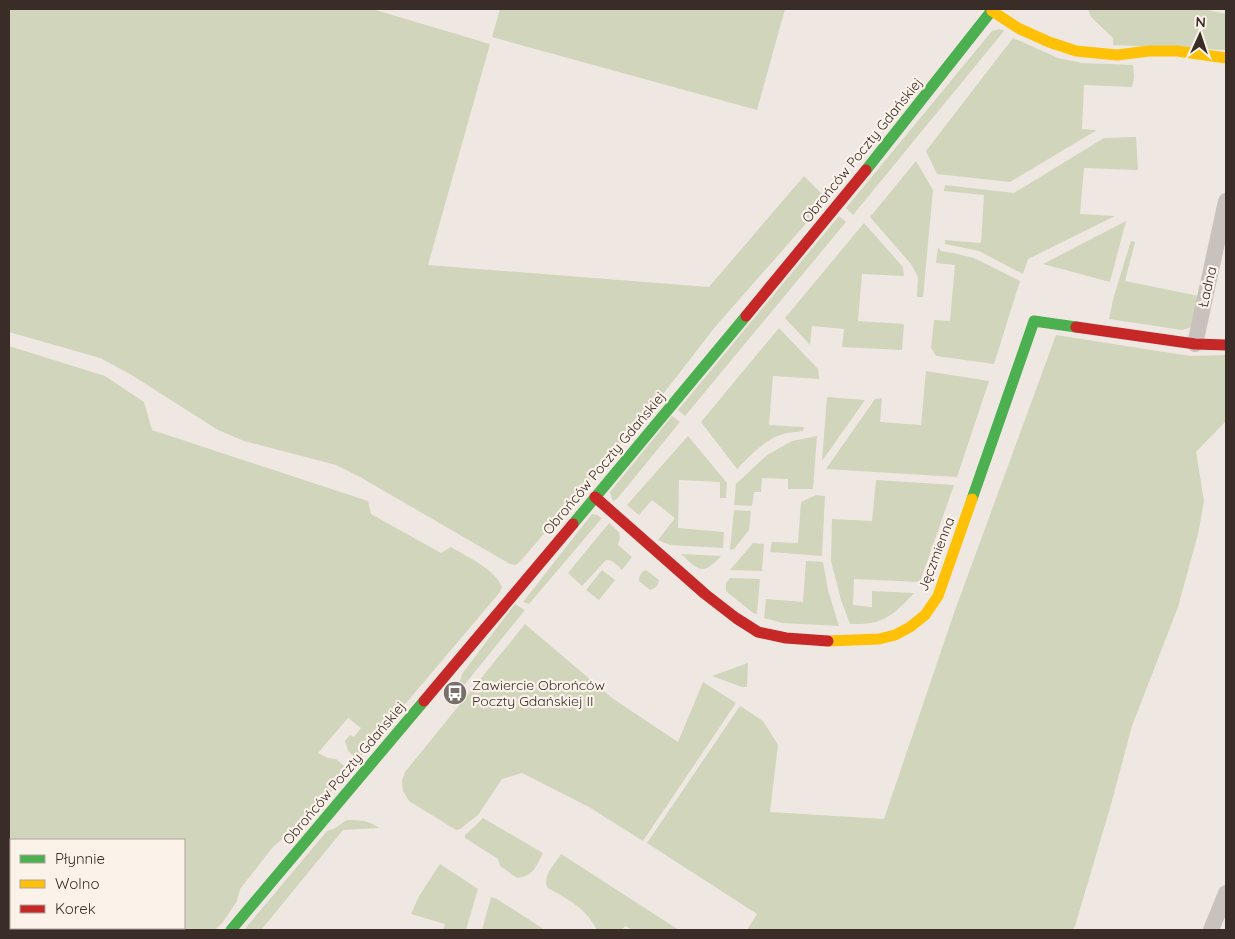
<svg xmlns="http://www.w3.org/2000/svg" width="1235" height="939" viewBox="0 0 1235 939" font-family="Quicksand,sans-serif">
<style>
.green{fill:#d1d5bb}
.lines{fill:none;stroke-linecap:round;stroke-linejoin:round}
.stream{stroke:#9dc4c0;stroke-width:4.5}
.street{stroke:#c9c1bb;stroke-width:16}
.fast{stroke:#4caf50;stroke-width:11}
.slow{stroke:#ffc107;stroke-width:11}
.jam{stroke:#c62828;stroke-width:11}
.labels{text-anchor:middle;dominant-baseline:central;stroke-width:4.5;stroke-linejoin:round;paint-order:stroke}
.street-label{font-size:14px;fill:#3a2d28;stroke:#fbf2ea}
.poi-label{font-size:14px;fill:#3a2d28;stroke:#fbf2ea;text-anchor:start}
</style>
<rect width="100%" height="100%" fill="#efe8e2"/>
<path class="green" d="M9,9H372L490,44L428,265L709,287L804,176L823,195L825,202L715,327L653,407L524,557L516,565L510,564L360,477L336,465L244,441L218,430L130,374L100,358L9,332Z
M500,9H785L757,110L492,37Z
M1088,9H1203L1226,14V50L1113,45V38L1091,17Z
M1000,29L1004,31L853,215L846,208L992,31Z
M1013,38L1058,58L1082,63L1133,65L1134,77L1132,87L1084,85L1082,129L1097,130L1010,182L937,174L926,151Z
M1136,137L1138,170L1084,168L1080,214L1115,216L1028,259L1023,274L979,251L945,244V240L981,243L984,195L944,191L945,185L1014,193L1104,138Z
M916,161L933,190L923,297H917L918,277L911,264L870,217Z
M839,216L846,222L685,416L678,410Z
M1126,221L1110,282L1043,264Z
M864,223L903,267L904,276L862,274L858,321L904,324L902,350L842,347L844,329L812,326L810,345L785,318Z
M1131,241L1135,242L1125,281L1199,296L1192,325L1189,328L1182,330L1109,319L1114,296Z
M938,247L941,251L953,253L974,258L1020,281L994,364L936,356L931,348L934,320L950,321L955,265L936,263Z
M779,328L818,369L819,379L773,376L769,425L804,427L803,431C797,432 790,432 783,434C765,439 750,456 737,469L701,422Z
M1056,335L1190,356L1226,355V421L1196,452L1204,501L1198,534L1178,607L1132,726L1110,808L1075,926L1072,930H747L757,914L647,843L740,706L763,721L778,745L770,812L884,819L954,613Z
M9,346L105,376L144,402L152,430L368,501L371,514L441,553L451,547C467,557 495,569 502,587L500,592L358,760L348,751L345,741L350,735L354,737L361,728L348,718L318,753L328,758L336,759L349,770L319,807L273,847L240,889L237,901L223,922L215,930H10L11,926V928H184V840H11V904L9,903Z
M926,371L989,381L957,477L826,469L875,399L882,398L880,422L921,425Z
M827,397L865,400L822,461Z
M672,416L680,422L617,499L613,501L610,492Z
M688,436L727,483L726,498H720V482L679,480L678,528L724,532L723,548L670,545L658,540L675,518L652,500L639,515L627,505Z
M817,436L813,489H788V479L762,478L761,492H754L752,506L734,505L736,484L767,455L792,441Z
M876,480L954,485L920,582L854,579L853,605L872,607V591L914,593C902,606 890,620 871,623C864,624 857,624 850,624L841,600L831,561L832,519L872,521Z
M816,495L825,496L822,556L770,552L772,542L798,543L801,502Z
M734,510L751,511L749,530L734,549L730,550Z
M592,514L597,515L602,518L529,604L523,602Z
M609,523L619,532L620,538L618,545L632,557L622,570C617,565 613,560 606,560L582,586L568,573Z
M753,543L764,544L762,571L730,570Z
M681,554L721,556C702,577 699,570 681,554Z
M806,561L823,562L828,590L839,626L783,623L764,618L766,599L803,602Z
M602,570L615,580L599,600L586,590Z
M646,570L659,580C658,586 656,588 650,590L639,581C639,576 641,572 646,570Z
M730,578L760,579L757,614L753,613L726,591V583Z
M515,604L525,610L461,689L456,685L460,681L462,674Z
M525,624L612,698L678,742L703,682L736,703L643,841L589,807L522,773L502,779L478,815L460,829L456,830L409,801L403,791L402,781L405,772Z
M748,663L747,687H742L712,676Z
M483,818L543,853C536,866 534,876 517,878L500,866L498,859L465,838V835L475,826Z
M347,820C361,820 368,820 379,828L343,830L261,930H244L327,831C337,829 339,824 347,820Z
M561,854L679,930H633L625,926L622,930H597C585,907 570,901 548,888C541,877 555,864 561,854Z
M440,864L478,889L466,930H443L445,924L411,914L419,896Z
M491,897L497,899L545,930H482Z"/>
<g class="lines">
<path class="stream" d="M129,928L138,930"/>
<path class="street" d="M1195,344L1226,201
M1211,930L1226,893"/>
<path class="fast" d="M866,170L993,9
M972,499L1034,321L1076,327
M573,524L746,316
M231,930L424,701"/>
<path class="slow" d="M992,11L1018,28L1049,42L1076,51L1117,55L1149,51H1177L1226,58
M828,641L879,639L895,635L910,627L925,615L938,596L972,499"/>
<path class="jam" d="M746,316L866,170
M1076,327L1195,344L1226,345
M595,497L705,594L736,618L758,632L786,638L828,641
M424,701L573,524"/>
</g>
<defs>
<g id="bus-disc" transform="scale(1.25)"><circle r="9.5" fill="#796e69" stroke="#fbf2ea"/><path d="M-5-6H5V4H4V6H2V4H-2V6H-4V4H-5ZM-3.5-4V0h7V-4ZM-3.5 1.2v1.5H-2V1.2ZM2 1.2v1.5H3.5V1.2Z" fill="#fff"/></g>
</defs>
<g fill-rule="evenodd">
<use href="#bus-disc" x="455" y="693"/>
</g>
<g class="labels">
<g class="street-label">
<text transform="translate(862 150) rotate(-51)">Obrońców Poczty Gdańskiej</text>
<text transform="translate(1207 287) rotate(-77)">Ładna</text>
<text transform="translate(604 463) rotate(-50)">Obrońców Poczty Gdańskiej</text>
<text transform="translate(936 554) rotate(-69)">Jęczmienna</text>
<text transform="translate(344 773) rotate(-50)">Obrońców Poczty Gdańskiej</text>
</g>
<g class="poi-label">
<text x="472" y="685">Zawiercie Obrońców<tspan x="472" dy="16">Poczty Gdańskiej II</tspan></text>
</g>
</g>
<rect width="1235" height="939" fill="none" stroke="#3a2d28" stroke-width="20"/>
<rect x="10" y="839" width="175" height="90" fill="#fbf2ea" stroke="#aea39c"/>
<rect x="20" y="855" width="25" height="8" fill="#4caf50" stroke="#aea39c"/>
<text x="55" y="864" font-size="15" fill="#3a2d28">Płynnie</text>
<rect x="20" y="880" width="25" height="8" fill="#ffc107" stroke="#aea39c"/>
<text x="55" y="889" font-size="15" fill="#3a2d28">Wolno</text>
<rect x="20" y="905" width="25" height="8" fill="#c62828" stroke="#aea39c"/>
<text x="55" y="914" font-size="15" fill="#3a2d28">Korek</text>
<g transform="translate(1200 35) rotate(3)" stroke="#fbf2ea" stroke-width="4" paint-order="stroke">
<path d="M0-4L9 19L0 12L-9 19Z" fill="#3a2d28"/>
<text y="-8" font-size="14" font-weight="bold" text-anchor="middle" fill="#3a2d28">N</text>
</g>
</svg>
